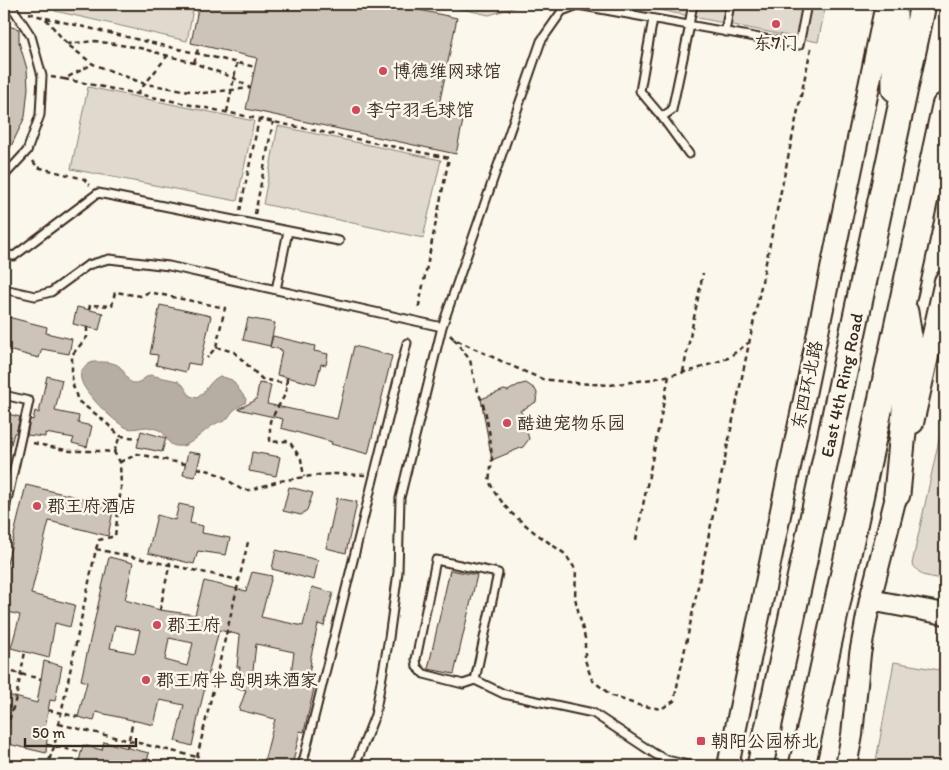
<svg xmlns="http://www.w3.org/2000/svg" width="949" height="770" viewBox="0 0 949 770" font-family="Itim,'LXGW WenKai TC',sans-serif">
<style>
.green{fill:#dfd9ce;stroke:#8d8276}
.water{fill:#b6aea2;stroke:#85796d}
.building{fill:#ccc4b9;stroke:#3b2a1e;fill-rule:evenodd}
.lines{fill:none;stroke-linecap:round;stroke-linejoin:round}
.lane-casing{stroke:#3b2a1e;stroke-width:11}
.secondary-casing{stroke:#3b2a1e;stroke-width:24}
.highway-casing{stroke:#3b2a1e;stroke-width:29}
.path{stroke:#3b2a1e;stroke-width:2.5;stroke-dasharray:5 4;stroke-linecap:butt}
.lane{stroke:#fbf7ec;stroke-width:7}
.secondary{stroke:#fbf7ec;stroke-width:20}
.highway{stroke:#fbf7ec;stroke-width:25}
.poi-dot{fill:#d1495b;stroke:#fbf7ec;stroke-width:2}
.labels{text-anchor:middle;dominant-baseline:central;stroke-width:5;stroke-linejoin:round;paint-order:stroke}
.poi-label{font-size:18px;fill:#3b2a1e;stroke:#fbf7ec;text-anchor:start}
.street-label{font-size:18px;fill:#3b2a1e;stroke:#fbf7ec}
</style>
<rect width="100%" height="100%" fill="#fbf7ec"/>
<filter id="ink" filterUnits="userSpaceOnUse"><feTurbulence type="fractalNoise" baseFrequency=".02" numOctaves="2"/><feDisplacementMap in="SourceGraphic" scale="10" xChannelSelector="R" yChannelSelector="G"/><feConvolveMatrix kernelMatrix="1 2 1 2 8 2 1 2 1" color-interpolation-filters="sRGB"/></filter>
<g filter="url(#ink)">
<path class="green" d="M56,4H194L187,41L55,11Z
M439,4H526L489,15Z
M629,4H826L818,42Z
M88,87L254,121L237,201L71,169Z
M278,126L441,160L423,238L263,204Z
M945,412V580L922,575L912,564Z
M894,662L945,671V766H875Z"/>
<path class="water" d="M93,362C101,362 114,361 120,367C126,372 126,384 136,383C141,382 145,377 150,375L178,381L183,385L190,396L197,398C207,391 209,381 220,376L232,380L246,399L245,403C240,406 236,408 232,412C230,415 228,419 224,421C219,424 223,420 217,423C207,427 192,445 182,446C165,448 169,435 159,430C156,429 150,427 147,427C139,427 133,431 125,427C113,421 83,392 81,379C79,370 85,365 93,362Z"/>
<path class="building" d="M199,4H391L457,18L439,105L465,111L456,154L246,109L257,58L191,43Z
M4,25L19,29V42L27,69L28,88L25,117L4,161Z
M160,305L211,316L200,365L188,363L186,372L156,365L158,355L150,354Z
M77,307L103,313L99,330L73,324Z
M4,316L47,327L46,333L72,339L69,354L42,349L39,358L4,349Z
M248,318L275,323L270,346L243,340Z
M273,336L315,346L314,351L328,354L326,365L321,364L316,384L277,375L282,350L270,347Z
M354,346L392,356L368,454L331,444L332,442L281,428L283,419L238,409L256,400L259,383L271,385L267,404L337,419Z
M47,376L62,380L55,411L79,416L78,423L92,426L87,447L72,443L74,438L45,433V437L27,435L30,419L33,420L35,411L39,413Z
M526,383L535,389L537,393L536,402L520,411L531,423L526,428L529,439L523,447L492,460L481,399L504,390L508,391L518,385Z
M4,413L20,417L16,433H14L8,455L4,454Z
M141,431L166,438L162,452L137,447Z
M188,452L201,454L195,477L183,475Z
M252,452L280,457L276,476L249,471Z
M26,485L114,506L108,536L49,521L31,594L75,605L70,627L55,623L49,658L11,648L20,615L4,611V576Z
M289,487L313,493L307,510L301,515L283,511Z
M337,498L357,502L346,553L326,548Z
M179,504L193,507L190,523L203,526L202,533L230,538L226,555L198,551L194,564L148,553L157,515L175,520Z
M276,550L318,560L314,580L272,569Z
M109,557L133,563L125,600L160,610L195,615L204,581L246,591L252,572L272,576L261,617L303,626L312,587L333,593L324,626L318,624L310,661L311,662L307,687L314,689L304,732L300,731L292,766H263L275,719L239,710L246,690L236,688L240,667H237L240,635L219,630L200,708L192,746L175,741L184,705L160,700L154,725L96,712L94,721L78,717L87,682L81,680ZM115,625L140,630L135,653L110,648ZM169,638L193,643L187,666L165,660ZM256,644L294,652L289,687L252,679Z
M450,570L477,575L454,674L428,669Z
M44,661L62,666L55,701L50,700L43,738L47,739L46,753L4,743V694L37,703Z
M104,742L149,753L146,766H98V765L79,761L83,745L102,750Z"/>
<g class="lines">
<g class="lane-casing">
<path id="lane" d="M4,5L14,10L31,36L42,76L40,115L27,151L4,176
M653,19L640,91L662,117L689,154
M725,32L730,4
M662,117L672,110L690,25H689L693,4
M4,254L14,256L98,193L339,241
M4,289L35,296L51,292L88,265L109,259L169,266L442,327L541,41L562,11L578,5L799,45L807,4
M276,290L288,231
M4,395L29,401L4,514
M475,680L498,573L436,560L416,659L417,667L424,674L463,684L475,680L504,694L593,713L655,754L667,760L692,766
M302,766L407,343
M355,766L375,715L389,638L398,572L400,498L442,327"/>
</g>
<g class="secondary-casing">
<path id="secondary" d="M913,423L945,281
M870,600L945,614
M728,766L886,4
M846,766L852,735L860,654L870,600L900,481"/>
</g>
<g class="highway-casing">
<path id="highway" d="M894,4L895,89
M897,494L911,349L905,312
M760,766L923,4
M802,766L945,106"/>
</g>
<path class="path" d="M29,13L45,18L67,44L93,64L145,84L203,93L250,88L234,78L194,63L140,48L95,41L67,44
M46,18L255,67
M194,63L199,45
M51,77L64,79L93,64
M64,79C193,105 321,132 449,158L418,310
M137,94L168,55
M227,112L237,63
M33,161L37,167L84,179L90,185
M240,211L259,119
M255,214L273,122
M89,310L90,305L112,306L115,292L141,296L149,292L225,308L216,347L207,358
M87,327V337L72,355V382L78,401L101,418L120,436L139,438
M450,335L454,339L514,367L542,379L577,383L610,385L653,379L694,370L728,358L748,343
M454,339L470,360L475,383L485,410L490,436L492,460L489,481L495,493L510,512L534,532L565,554L576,570L575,598L585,638V660L592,680L612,696L638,705L661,709L674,701L811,48L809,47
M216,347L234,352L262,379L287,384
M683,372L703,273
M287,378L286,393L270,421V442L289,441L301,459L304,477
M33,443L70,451H99L114,452L120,462L121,488L115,536L99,540L96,549L54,747L47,766
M114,452L120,436
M120,462L138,454L185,464
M197,468L210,471L222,476L242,490H251L279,481L318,475L335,474L365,475
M636,540L669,376
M96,549L239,580
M160,610L170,562
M4,670L41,679
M48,710L78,717
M59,724L197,757
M4,737L16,698L25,652
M47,745L81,752
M127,748L133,721
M195,766L248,542"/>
<use href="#lane" class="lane"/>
<use href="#secondary" class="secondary"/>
<use href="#highway" class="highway"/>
</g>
</g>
<g class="poi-dot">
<circle cx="776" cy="24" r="5"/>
<circle cx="383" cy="71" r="5"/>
<circle cx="356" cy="110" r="5"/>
<circle cx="507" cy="423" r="5"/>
<circle cx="37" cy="506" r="5"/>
<circle cx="157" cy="625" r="5"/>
<circle cx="146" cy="680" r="5"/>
<rect x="696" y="736" width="10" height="10" rx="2.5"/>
</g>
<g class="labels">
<g class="poi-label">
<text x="776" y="43" text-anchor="middle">东7门</text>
<text x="393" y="71">博德维网球馆</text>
<text x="366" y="110">李宁羽毛球馆</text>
<text x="517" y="423">酷迪宠物乐园</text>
<text x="47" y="506">郡王府酒店</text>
<text x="167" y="625">郡王府</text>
<text x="156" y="680">郡王府半岛明珠酒家</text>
<text x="711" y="741">朝阳公园桥北</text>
</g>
<g class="street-label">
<text transform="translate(807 385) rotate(-78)">东四环北路</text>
<text transform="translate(842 385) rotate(-78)">East 4th Ring Road</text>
</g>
</g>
<rect width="949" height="770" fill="none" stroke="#fbf7ec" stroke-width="20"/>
<rect x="10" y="10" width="929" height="750" fill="none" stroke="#3b2a1e" stroke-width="2" filter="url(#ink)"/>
<path d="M25 738v8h111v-8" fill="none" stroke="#3b2a1e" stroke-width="2.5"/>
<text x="32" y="738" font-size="15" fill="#3b2a1e" stroke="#fbf7ec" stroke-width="4" paint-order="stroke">50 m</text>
</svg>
